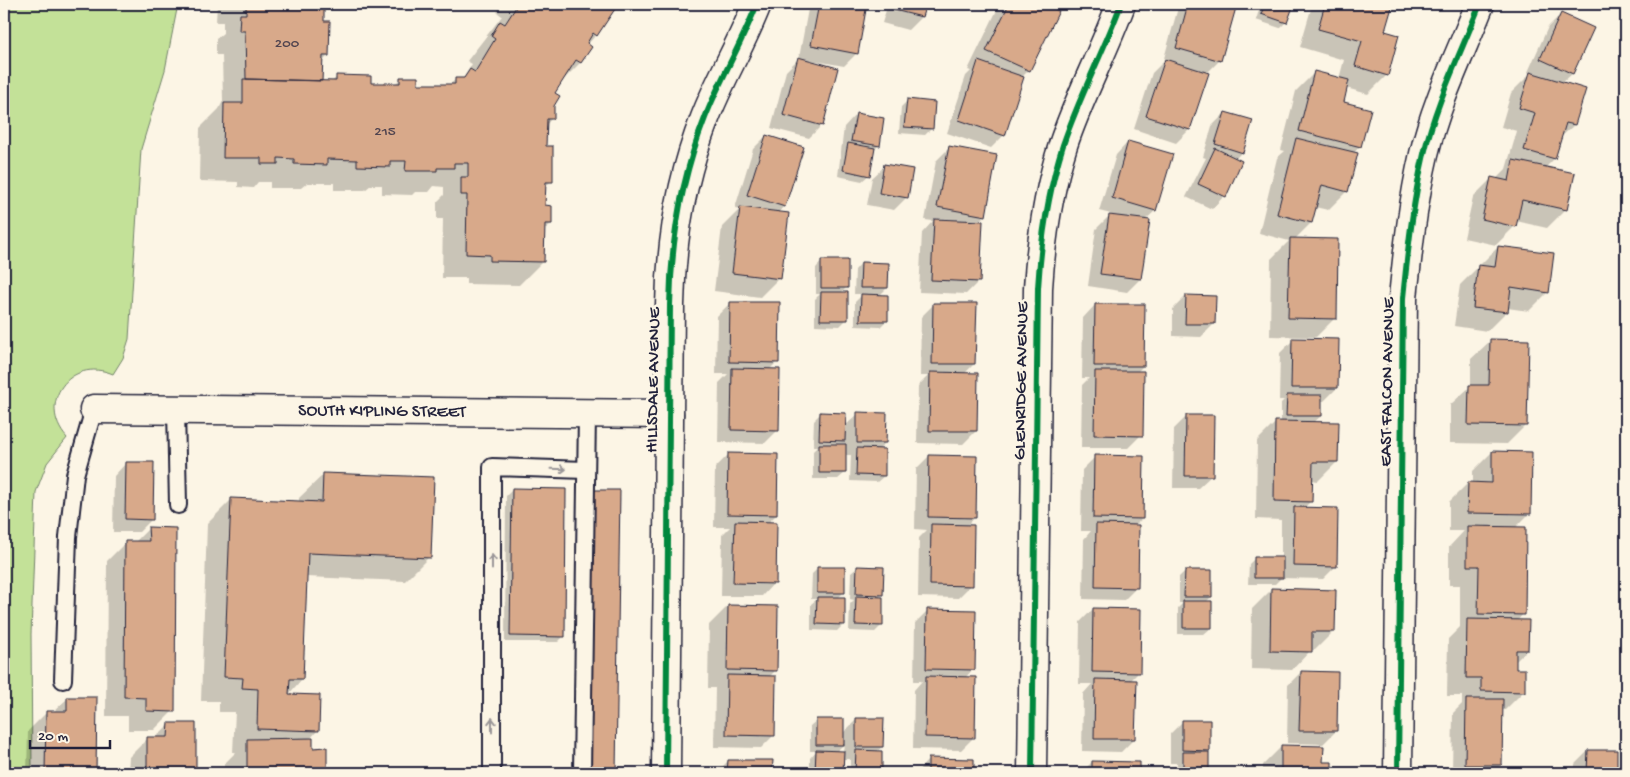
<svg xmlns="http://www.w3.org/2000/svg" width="1630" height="777" viewBox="0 0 1630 777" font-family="'Gochi Hand',sans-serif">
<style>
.green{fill:#c3e198;stroke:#72826a}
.shadow{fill:#0003;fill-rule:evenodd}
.building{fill:#d8a98a;stroke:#22223b}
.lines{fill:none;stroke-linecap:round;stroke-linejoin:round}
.service-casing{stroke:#22223b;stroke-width:20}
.minor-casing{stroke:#22223b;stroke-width:31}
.service{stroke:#fcf5e5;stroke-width:16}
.minor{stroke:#fcf5e5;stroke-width:28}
.cycleway-casing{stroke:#fcf5e5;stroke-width:9}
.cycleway{stroke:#00873e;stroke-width:6}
.oneway{stroke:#9a9698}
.labels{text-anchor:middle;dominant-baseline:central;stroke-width:5;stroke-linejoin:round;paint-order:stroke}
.number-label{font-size:15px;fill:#50444f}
.street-label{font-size:18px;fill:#22223b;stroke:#fcf5e5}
</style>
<rect width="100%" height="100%" fill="#fcf5e5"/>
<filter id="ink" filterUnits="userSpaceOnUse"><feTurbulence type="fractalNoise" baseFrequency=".02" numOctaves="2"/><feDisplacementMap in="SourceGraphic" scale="10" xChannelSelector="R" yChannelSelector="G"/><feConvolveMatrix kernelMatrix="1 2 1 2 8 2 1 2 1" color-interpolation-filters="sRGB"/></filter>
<g filter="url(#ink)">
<path class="green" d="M4,4H178L165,70L141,149L129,339L123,358L113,374C70,356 36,403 67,438L47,463L36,492L31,634L32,773H4Z"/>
<path class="shadow" d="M217,4H323V22L328,56L322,62L321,82H331L337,77L370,84H395L401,78L416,85H449L455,80H462L464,77L472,64L467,61L502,16L497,12L502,4H611L615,6L596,35L587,45L590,47L580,63L559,84L553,93L552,118L545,126V147L551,181L544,188V207L551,224L543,231V261L519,285L466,284V278H442L443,219H437V202L444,195V187L434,186L429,192H415L412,195L382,194V185H371L365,190H334V183H307L301,188H270V182H258L253,188L238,187V182L199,181L200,128L219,109L223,101L222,55H216V39L223,33V22H216Z
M809,4H866L857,53L844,66L816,61L822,125L809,138L771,128L786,71L799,58Z
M888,4H924L921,17L908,30L882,23Z
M938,4H967L961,9Z
M1003,4H1041L1057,12L1029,70L1022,77L1004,135L991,148L947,133L966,76L971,71L968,70L997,10Z
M1179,4H1236L1220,60L1207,73L1189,130L1176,143L1134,129L1152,73L1163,62Z
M1261,4H1292L1286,22L1280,28L1256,20Z
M1316,4H1376L1391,8L1384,32L1387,75L1368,94L1346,88L1342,103L1360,146L1353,154L1347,191L1328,210L1315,207L1311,223L1294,240L1335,318L1316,337L1270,336L1271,259L1289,241L1259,233L1277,158L1285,151L1281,150L1296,91L1314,73L1339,79L1344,60L1300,47L1311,9Z
M1598,4H1616L1614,6Z
M1561,14L1593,29L1572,74L1562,83L1574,125L1560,138L1554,159L1545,168L1566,209L1547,228L1516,221L1515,226L1496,245L1464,238L1473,197L1492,178L1496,179L1506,169L1517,131L1501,127L1511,93L1531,73L1528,72L1548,27Z
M907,101L932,128L925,135L899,133L901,107Z
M1225,113L1242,152L1235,159L1241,161L1224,196L1212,209L1186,197L1206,158L1203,157L1212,126Z
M856,114L878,146L873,151L869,175L862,181L838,176L844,127Z
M766,136L784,206L778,213L779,278L760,297L714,291L722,227L740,209L735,208L753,149Z
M1128,142L1171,155L1155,211L1144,221L1140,279L1127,292L1088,286L1096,229L1111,214L1099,211L1116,155Z
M949,148L984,216L978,222L979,281L966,294L919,292L922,233L933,221L925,220L936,161Z
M885,166L907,197L894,210L867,205L872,178Z
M1498,247L1548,292L1529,311L1507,308L1506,312L1487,331L1454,326L1460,285Z
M822,261L846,288L841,293L846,320L840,326L815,325V299L820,294H816V268Z
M861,263L887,288L879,296L886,321L880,327L855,326V302L863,294H854L855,270Z
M1186,296L1214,324L1201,337L1173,336V309Z
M730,303L777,362L769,370L778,430L765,443L718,442L719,383L728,374H716L717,316Z
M934,304L974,364L964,374L976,431L963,444L917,443L918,386L928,376H920L921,317Z
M1095,305L1143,366L1136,373L1141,435L1128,448H1081L1082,385L1089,378H1082L1083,318Z
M1293,340L1337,388L1324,401H1321V416L1313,423L1337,462L1318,481L1311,480V501L1303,509L1336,566L1323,579L1281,578L1275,584H1248L1249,564L1255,558H1281V520L1256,519L1257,441L1276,422L1281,423V403L1284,400H1279L1280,353Z
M1490,341L1526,425L1507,444L1450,443V405L1471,386V359Z
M820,414L845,426L858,414L885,443L878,450L884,476L877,482L850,481L851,455H845V473L838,479H813V451L818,446H813L814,420Z
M1187,416L1211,476L1198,488H1173L1174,429Z
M1492,452L1530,513L1515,528L1523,614L1517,621L1527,650L1514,663V670L1524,691L1505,710H1502L1501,765L1492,773H1452L1453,713L1462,704V696H1447L1448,639L1460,627V585H1449V547L1464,531H1449V502L1468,483H1473V471Z
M728,455L776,515L768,523L774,583L762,596H721L722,535L730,527H714L715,468Z
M929,456L975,517L967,526L971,585L958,598L918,597L919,538L927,530L915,529L916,469Z
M1095,457L1142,519L1134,526L1137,587L1124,600L1083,599L1084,539L1091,531H1081L1082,470Z
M126,463L152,519L139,532H113L114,476Z
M324,474L429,557L405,581L306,577L302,679L288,695L318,730L309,740L312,749H325L326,773H224V764L236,752H233L235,712H219V701H201L207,524L231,500L299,502V498Z
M513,489L564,636L558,642H505L506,496Z
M149,528L173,711L154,730H128V716H106L107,561L126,542H135Z
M858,567L882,594L878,598L882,625L875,632L849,631L850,604L854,600L850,599L851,573Z
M818,568L843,593L838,598L844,624L837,631L811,630V604L817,599H811L812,574Z
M1185,571L1211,597L1206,602L1211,628L1204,634H1178V608L1183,603H1179V577Z
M1271,590L1334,631L1315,650H1311L1292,670L1251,669L1252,609Z
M728,606L776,670L769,677L774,735L761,748L714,747L715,688H708L709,625Z
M1093,609L1139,672L1130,681L1134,739L1121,752L1082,751L1083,694L1092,684H1079L1080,622Z
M928,610L973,669L965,678L974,737L961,750L913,749L914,690L922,681H914L915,623Z
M1301,672L1336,731L1323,744L1287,743L1288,685Z
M68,698L96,699L95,773H27L28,731L47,712H53Z
M857,719L882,747L876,752H881V773H850V759H842V773H810V758L816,751H810V726L817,720L843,733ZM844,744L843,752H836Z
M1183,721L1208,750L1205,754H1208V773H1177V763H1170V734Z
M169,724H195L194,773H128L129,757L148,738H155Z
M1282,746L1322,763H1331V773H1263V765Z
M1588,751L1616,752L1615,773H1575V764Z
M929,759L973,760V773H916Z
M728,761L771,762V773H716Z
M1092,762L1139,763V773H1081Z"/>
<path class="building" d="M246,4H324V21H330L329,56H323L322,81L246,79L245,31H239L240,14H246Z
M518,4L617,6L597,36L593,33L587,43L592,47L581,63L576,60L555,93L560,96L554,106V119H547L546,146H553V182H546L545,205L552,206V224H545L544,262L490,261V255L466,254L467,195H461V177H468V163H454V168H437V171H405L406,161H390V167L357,166V160L327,159V165L294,164V159L278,158V164H261V158H223L224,103H243V79L336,81V75L371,76V83H400V77H418V84H455V78H464L470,69L475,72L495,39L491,36L500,21L505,24Z
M819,4H867L858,54L811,45Z
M896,4H926L922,17L894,10Z
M1009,4H1044L1059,11L1030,71L986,51Z
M1188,4H1237L1221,61L1176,48Z
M1265,4H1294L1287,23L1261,14Z
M1325,4H1381L1392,7L1385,31L1399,35L1388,76L1355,66L1362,41L1318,29Z
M1561,13L1594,28L1573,74L1540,59Z
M798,57L838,68L823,126L783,115Z
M1165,59L1209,73L1190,130L1146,116Z
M978,61L1024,77L1005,136L959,120Z
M1314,71L1349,80L1344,102L1371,109L1361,147L1299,131Z
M1530,72L1586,89L1575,125L1566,123L1555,159L1524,150L1535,113L1519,108Z
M907,99L935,102L933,129L904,127Z
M1225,112L1253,120L1243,153L1215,144Z
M856,113L884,118L880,146L851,141Z
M766,135L804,147L785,207L747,195Z
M1296,138L1358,153L1348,192L1322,185L1312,223L1277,214Z
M1128,141L1173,154L1156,211L1112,198Z
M848,143L875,148L870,176L843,170Z
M949,146L997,155L986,216L937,207Z
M1215,148L1242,161L1226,197L1198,184Z
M1513,160L1575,173L1567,210L1522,200L1516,227L1482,219L1491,177L1509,181Z
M884,164L913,169L908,198L879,193Z
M740,207L789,213L781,279L732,273Z
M1109,215L1150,220L1141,279L1100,274Z
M934,219L983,221L980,282L931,280Z
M1290,238L1338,239L1337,319L1288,318Z
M1498,246L1554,253L1549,293L1511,287L1508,312L1473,308L1478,265L1495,267Z
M821,260H848V288H821Z
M861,262L889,263L888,288H860Z
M821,292H848V320H820Z
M861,294L888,295V321H860Z
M1186,295L1216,296L1215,324H1185Z
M730,302H780L779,363L729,362Z
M933,303H977L975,364H932Z
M1095,304H1145L1144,366H1094Z
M1292,338L1339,339L1338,388H1291Z
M1490,339L1529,340L1527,426L1468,425L1469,385H1489Z
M732,368L780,369L779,431L731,430Z
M1095,371H1144L1143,436L1094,435Z
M930,372L978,373L977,431H929Z
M1287,395H1322V416H1286Z
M820,412L846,413L845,441L819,440Z
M857,412L887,413L886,443H857Z
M1186,415H1214L1213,476H1185Z
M1275,421L1339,422L1338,462H1313L1312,502L1274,501Z
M819,444H846V473H819Z
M857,448L885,449V476L856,475Z
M1492,451L1532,452L1531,514L1467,513L1468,482L1492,483Z
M728,453L778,454L777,515L727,514Z
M929,455L977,456L976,518L928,517Z
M1094,455L1144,456L1143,519L1093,518Z
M126,462H154L153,520L125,519Z
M323,473L434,477L431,558L308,553L303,679H290L289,694L320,695L319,731L257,729L258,689L242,688L243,678L224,677L231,498L322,502Z
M512,488L566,489L565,637L510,636Z
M594,490H620L616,773H590Z
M1294,507L1338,508L1337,567L1293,566Z
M735,521L777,522L776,584L733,583Z
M931,524L974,525L973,586L930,585Z
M1096,524L1139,525L1138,588L1095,587Z
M1467,526L1526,527L1525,615L1478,614L1479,566H1467Z
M148,527L176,528L175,712L146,711V698L124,697L125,541H149Z
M1254,557H1283V578H1254Z
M857,566L884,567L883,595L856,594Z
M817,567H845V593H817Z
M1185,570H1212V597H1184Z
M1271,588L1336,590L1335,632H1312V652L1270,651Z
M856,596L883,597V626L855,625Z
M817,597H845V625L816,624Z
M1183,601H1212V628H1183Z
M728,605L778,606L777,671L727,670Z
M1093,608L1141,609L1140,673L1092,672Z
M927,609L976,610L975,670L926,669Z
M1467,619L1529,620L1528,650H1516V669H1525V692L1481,691V678H1466Z
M1301,671L1338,672L1337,731H1299Z
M727,675L776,676L775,736L726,735Z
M926,676L976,677L975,738L925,737Z
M1095,679L1137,680L1135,739H1094Z
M67,697H97L96,773H45L46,711H67Z
M1466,699H1503L1502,765H1465Z
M856,718H884L883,747H856Z
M816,719H844V745H816Z
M1182,720H1210V751L1182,750Z
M169,723H196V773H147V737H168Z
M313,738V748L327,747V773H247V739Z
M1281,745L1324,746L1323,762H1332V773H1281Z
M816,750L844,751L843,773H815Z
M856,750L882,751V773H855Z
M1588,750H1617V773H1587Z
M1183,752H1209V773H1183Z
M928,758L974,759V773H928Z
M728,760H773L772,773H727Z
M1092,761L1140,762V773H1092Z"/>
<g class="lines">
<g class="service-casing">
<path id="service" d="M176,409L178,505
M63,680L68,537L75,475L94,409
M492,773V467L586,470
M582,773L587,413"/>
</g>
<g class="minor-casing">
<g id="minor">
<path id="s1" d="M94,409L669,414"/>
<path d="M666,773L670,305C671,240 681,179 705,118C720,79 742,43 757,4"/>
<path d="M1032,773L1038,288C1041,239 1048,192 1063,145C1079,97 1104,51 1121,4"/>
<path d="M1398,773L1403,298C1408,249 1413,201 1424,154C1436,102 1461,53 1480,4"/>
</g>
</g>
<use href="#service" class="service"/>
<use href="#minor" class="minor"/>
<g class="cycleway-casing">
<path id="cycleway" d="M666,773L670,305C671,240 681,179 705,118C720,79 742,43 757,4
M1032,773L1038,288C1041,239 1048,192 1063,145C1079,97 1104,51 1121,4
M1398,773L1403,298C1408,249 1413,201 1424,154C1436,102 1461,53 1480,4"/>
</g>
<use href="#cycleway" class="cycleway"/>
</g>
<defs><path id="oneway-shaft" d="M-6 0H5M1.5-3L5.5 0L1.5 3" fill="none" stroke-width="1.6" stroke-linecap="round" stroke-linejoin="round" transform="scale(1.25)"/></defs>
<g class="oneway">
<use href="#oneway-shaft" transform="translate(559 469) rotate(2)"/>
<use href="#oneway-shaft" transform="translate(492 562) rotate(-90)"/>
<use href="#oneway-shaft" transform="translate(492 725) rotate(-90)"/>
</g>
</g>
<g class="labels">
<g class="number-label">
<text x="287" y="44">200</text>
<text x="385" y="132">215</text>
</g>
<g class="street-label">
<text transform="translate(654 380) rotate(-89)">HILLSDALE AVENUE</text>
<text transform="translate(1022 381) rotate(-89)">GLENRIDGE AVENUE</text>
<text transform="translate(1388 382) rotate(-89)">EAST FALCON AVENUE</text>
<text stroke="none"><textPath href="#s1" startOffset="288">SOUTH KIPLING STREET</textPath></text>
</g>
</g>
<rect width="1630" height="777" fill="none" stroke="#fcf5e5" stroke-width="20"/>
<rect x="10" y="10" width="1610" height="757" fill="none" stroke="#22223b" stroke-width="2" filter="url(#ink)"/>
<path d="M30 740v8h80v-8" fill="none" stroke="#22223b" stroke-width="2.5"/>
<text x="38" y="740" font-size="15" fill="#22223b" stroke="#fcf5e5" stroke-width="4" paint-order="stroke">20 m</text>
</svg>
